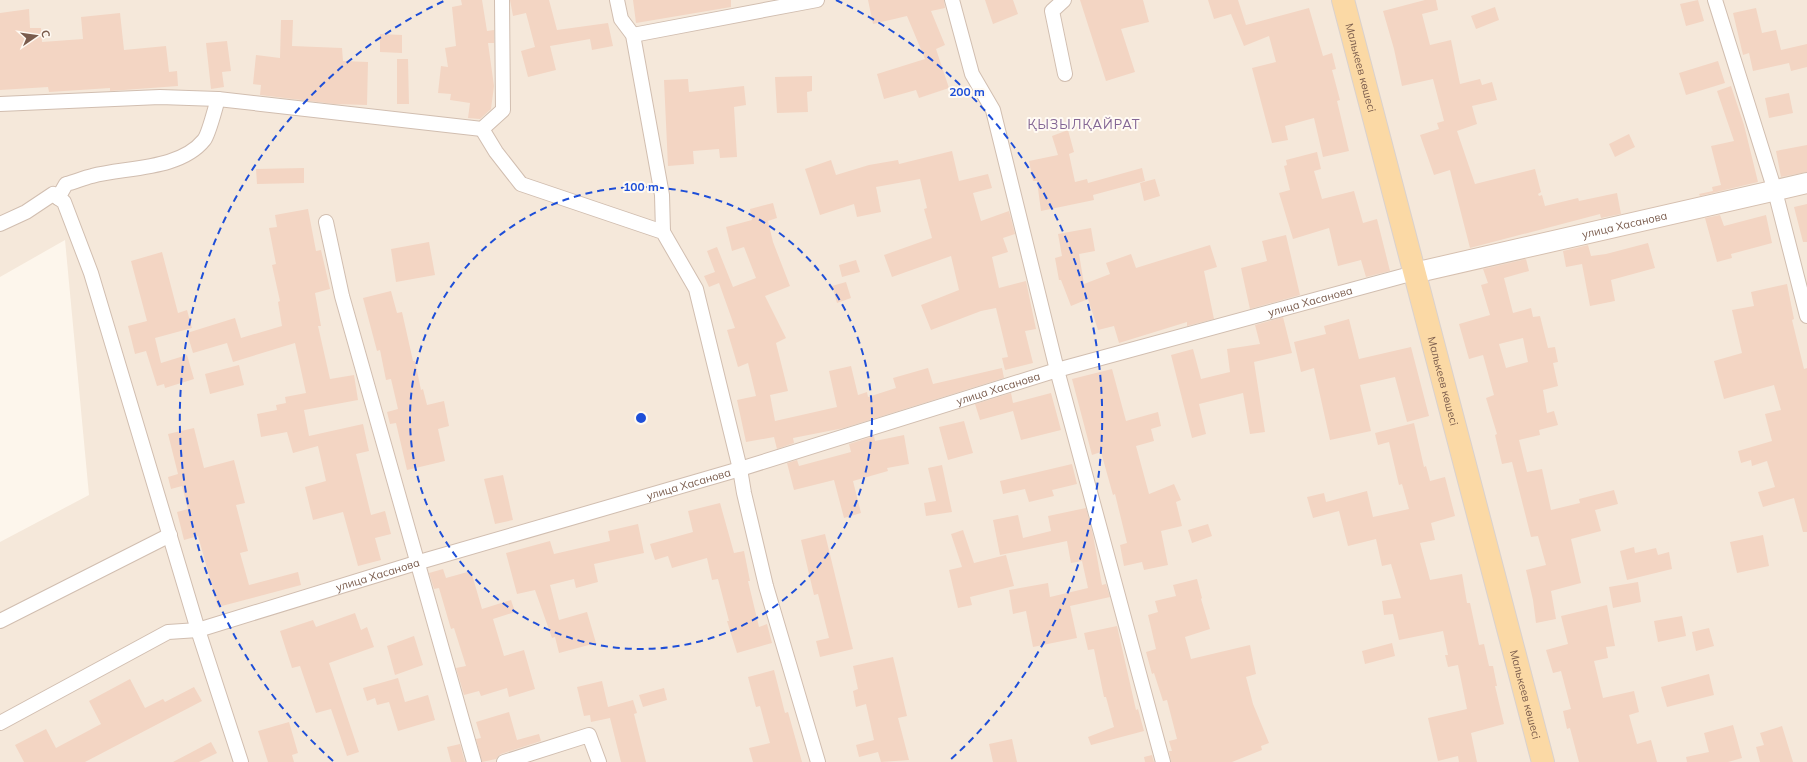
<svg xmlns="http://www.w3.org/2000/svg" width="1807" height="762" viewBox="0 0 1807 762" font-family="Mulish,sans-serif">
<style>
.residential{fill:#f5e8da}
.building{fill:#f3d5c3;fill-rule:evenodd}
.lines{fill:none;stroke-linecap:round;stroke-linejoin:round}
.street-casing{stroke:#d1beb0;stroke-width:16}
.secondary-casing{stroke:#d6c0b0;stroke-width:22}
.primary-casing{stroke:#dad1cd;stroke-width:24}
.street{stroke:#fff;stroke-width:14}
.secondary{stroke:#fff;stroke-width:20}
.primary{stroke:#fbd9a5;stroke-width:22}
.ring{fill:none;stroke:#1d4ed8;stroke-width:2;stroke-dasharray:7 5}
.labels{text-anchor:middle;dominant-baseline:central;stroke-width:4;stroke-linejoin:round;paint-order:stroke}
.street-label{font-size:11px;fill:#7a5c4d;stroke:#fffaf3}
.quarter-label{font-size:13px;letter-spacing:1px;fill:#846695;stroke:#fffaf3}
.centre{fill:#1d4ed8;stroke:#fffaf3;stroke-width:2}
.ring-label{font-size:12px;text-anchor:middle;font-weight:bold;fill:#1d4ed8;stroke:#fffaf3;stroke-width:4;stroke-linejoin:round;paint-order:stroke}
</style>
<rect width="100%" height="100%" fill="#fdf6ec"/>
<path class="residential" d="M0,0H1807V762H0V542L89,495L65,240L0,277Z"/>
<path class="building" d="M461,0H482L487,31L494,30V43H488L494,86L491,109L480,119L468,118L470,103L450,100L451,94L438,93L441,66L448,67L445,48L456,46L452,7L462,5Z
M510,0H549L557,30L608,23L613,46L592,50L590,39L550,46L556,70L528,77L521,51L535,47L526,13L513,16Z
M633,0H731V7L636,23Z
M868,0H944L945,8L931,11L945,45L936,49L949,88L919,98L916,90L884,99L877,74L925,59L907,16L873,24Z
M985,0H1013L1018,14L993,24Z
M1080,0H1143L1149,22L1121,29L1135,72L1106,81Z
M1208,0H1238L1246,25L1309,8L1323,56L1332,53L1336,69L1332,70L1340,100L1337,101L1349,151L1323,157L1314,118L1285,126L1288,140L1272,143L1252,68L1276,62L1269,36L1244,46L1231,14L1214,19Z
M1425,0H1436L1438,10L1422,14L1430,45L1451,40L1460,84L1480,79L1482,85L1492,82L1497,100L1472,106L1477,124L1457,131L1475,184L1535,169L1541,192L1538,194L1539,196L1542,195L1545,206L1578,198L1579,201L1617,193L1621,214L1601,218L1600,214L1470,248L1450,170L1434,175L1420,135L1439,129L1437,123L1444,121L1433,79L1402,86L1394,49L1383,11Z
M1698,0L1704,21L1686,26L1680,4Z
M1495,7L1499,20L1476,29L1471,16Z
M1756,8L1762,33L1776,30L1781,50L1807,44V67L1791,71L1789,63L1753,71L1749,53L1743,55L1733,13Z
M29,9L30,28H41L42,42L83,39L81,17L120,13L124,50L166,46L169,72L177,71L178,86L110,91V88L49,92L48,87L0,90V13Z
M281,20H293L292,46L342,48L343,61L368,62L367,105L334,104L260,95L261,85L253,84L256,55L280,58Z
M380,34L402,35V53L380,52Z
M227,41L231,71L222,72L224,87L211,89L206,43Z
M397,59H408L409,104H397Z
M1718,61L1725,83L1686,95L1679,73Z
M812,76V91L807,92L808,112L777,113L775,77Z
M688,79L689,92L744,86L746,105L734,107L737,157L720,158L719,149L693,151L694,164L668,166L664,80Z
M1731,86L1744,125L1758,182L1700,196L1699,194L1713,191L1712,187L1721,185L1711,146L1734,141L1717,91Z
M1789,93L1793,113L1769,118L1765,98Z
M1068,130L1074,152L1069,154L1075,182L1087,179L1088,183L1142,168L1145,181L1093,195L1094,200L1041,211L1037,181H1033L1029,161L1058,155L1052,136Z
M1629,134L1635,147L1615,157L1609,144Z
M1807,145V172L1781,177L1776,151Z
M952,151L959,181L988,174L992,188L973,193L981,221L1009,211L1015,234L1003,238L1008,252L992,257L999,288L1026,281L1036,329L1025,331L1033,363L1005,370L1002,358L1008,357L996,308L981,311L931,330L921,305L959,290L951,256L892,277L884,255L932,238L924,209L927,208L920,179L876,187L881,212L857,217L854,204L820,215L805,169L831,160L836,175L869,165L898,160L899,164Z
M1317,152L1321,169L1314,171L1322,199L1354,191L1363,223L1377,219L1390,271L1366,277L1361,260L1338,266L1329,228L1293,239L1279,193L1290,190L1284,166L1287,165L1286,160Z
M304,168V183L257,184L256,169Z
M1155,179L1160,196L1144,201L1140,183Z
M773,203L777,218L768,221L773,242L790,286L765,296L786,338L776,343L788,391L770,395L775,421L837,407L829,371L851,366L858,395L867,392L868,397L896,388L893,378L928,368L933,384L1002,368L1004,378L844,428L793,438L794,443L777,449L774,437L746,442L737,400L756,396L748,363L738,367L727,330L735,328L719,283L709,287L704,276L715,272L707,251L717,247L733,287L756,278L744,247L732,251L726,227L752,220L750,209Z
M1807,204V242H1803L1794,207Z
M308,209L316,251L321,250L330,289L315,293L321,326H318L330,379L354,375L358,400L304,410L309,436L363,424L369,451L356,454L371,515L385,511L391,534L375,538L381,560L358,566L343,512L313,520L305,487L326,481L318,446L293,453L287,432L261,437L257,414L277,410L276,405L286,403L285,397L306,393L295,343L233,362L227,343L193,353L187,333L235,318L241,338L282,326L278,302L280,301L272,265L276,264L269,228L277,227L275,215Z
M1720,215L1724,226L1766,215L1772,243L1731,254L1732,258L1717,262L1705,218Z
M1091,228L1095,251L1079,254L1084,284L1110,274L1106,263L1131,254L1136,268L1210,245L1217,267L1204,271L1214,319L1187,326V322L1119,343L1114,326L1098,330L1088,299L1071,306L1061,280H1059L1055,258L1062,256L1058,234Z
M1286,235L1300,295L1250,309L1241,268L1267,261L1262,241Z
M429,242L435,275L396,282L391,249Z
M1648,243L1655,268L1611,280L1615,301L1590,306L1582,264L1566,267L1563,251L1588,245L1591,256L1606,254Z
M162,252L178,313L187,310L192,328L155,338L161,363L187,355L194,379L165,388L164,384L157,386L146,351L135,354L128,326L147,321L131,261Z
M1526,259L1529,271L1504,278L1513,313L1531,308L1533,317L1540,316L1548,348L1555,347L1558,362L1553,363L1558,386L1543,390L1547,413L1554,411L1558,425L1539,430L1540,435L1519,440L1527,472L1542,469L1551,510L1580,503L1579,499L1614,490L1618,504L1595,510L1601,531L1571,539L1581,583L1551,591L1556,619L1536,623L1533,600L1526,570L1546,565L1538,536L1531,537L1512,462L1502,464L1495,435L1497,434L1486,398L1494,395L1483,355L1469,359L1459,324L1490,315L1481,285L1488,283L1483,269ZM1523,338L1528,362L1506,368L1499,344Z
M856,260L860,272L842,277L839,265Z
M846,282L851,298L837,303L832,286Z
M1787,284L1794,319L1792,320L1804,369L1807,368V532H1803L1794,498L1763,507L1758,492L1775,487L1767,461L1752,466L1751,460L1741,463L1738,451L1772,441L1765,414L1781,410L1774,385L1724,399L1714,361L1742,353L1732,310L1754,306L1751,292Z
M391,291L397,313L402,312L413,361H415L421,390L423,389L427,405L444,401L449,426L438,429L445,461L407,470L396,423L390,424L387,412L398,409L391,379L386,380L380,350L377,351L363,298Z
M1283,317L1292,353L1254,362L1265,432L1250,434L1243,393L1199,404L1206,434L1192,438L1171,355L1193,349L1201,379L1230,372L1227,349L1260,344L1255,325Z
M1349,319L1359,359L1411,347L1429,416L1407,422L1395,377L1360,385L1371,431L1330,440L1314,368L1301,372L1294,342L1326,334L1324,326Z
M239,365L244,385L210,394L205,374Z
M1112,369L1126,421L1158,412L1161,426L1151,429L1154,441L1136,446L1149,494L1174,484L1181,500L1176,502L1182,526L1161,531L1168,565L1144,570L1142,562L1124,566L1120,545L1127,543L1115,494L1113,495L1101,452L1092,455L1072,379Z
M1011,393L1013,403L1051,393L1061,430L1021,440L1013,411L980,420L975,404Z
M964,421L973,453L948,460L939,427Z
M1414,423L1424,467L1426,466L1430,481L1445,477L1455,516L1431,523L1435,540L1420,543L1430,580L1462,574L1467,603H1470L1479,645L1484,644L1489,666H1493L1497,686H1495L1504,724L1471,733L1477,762H1459L1458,756L1438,761L1428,718L1467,709L1458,665L1448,667L1445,655H1448L1443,631L1399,640L1393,614L1384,615L1382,601L1401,598L1391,564L1382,566L1376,539L1348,546L1339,511L1313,518L1307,497L1324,493L1326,502L1367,491L1373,517L1409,509L1402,484L1399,485L1389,442L1378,445L1375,433Z
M194,428L204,468L234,460L245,503L236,505L248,551L240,553L249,585L298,572L301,585L218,607L198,536L184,540L177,512L188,509L182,486L171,489L168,477L178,474L168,434Z
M904,435L909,464L887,468L888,471L853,481L861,513L844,518L834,480L794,490L787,463L797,460L799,466L851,452L849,444L874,436L875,441Z
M1072,464L1077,484L1052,490L1054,496L1029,502L1025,489L1003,494L1000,481Z
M942,465L952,512L926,516L924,503L936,501L928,468Z
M503,475L513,520L495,524L484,479Z
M720,503L734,553L744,551L750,581H748L759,627L767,624L772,643L737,653L727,621H729L718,579L712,580L707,558L672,568L668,556L655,560L650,544L693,532L688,511Z
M1086,508L1093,535L1102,585L1106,584L1110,597L1070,606L1077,638L1033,647L1026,611L1013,614L1009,590L1048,583L1050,597L1088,588L1082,561L1071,563L1067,541L1000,555L993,520L1018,515L1023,538L1051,531L1048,516Z
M638,524L644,553L594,564L598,582L576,588L574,579L550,585L559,620L587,612L596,643L559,653L555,637L552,638L535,590L517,594L506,553L550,541L554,554L610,541L608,531Z
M1208,524L1212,536L1192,543L1188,530Z
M963,530L974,563L1006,555L1014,586L970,597L972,605L958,608L949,570L962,567L951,534Z
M825,534L853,649L820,657L816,641L829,638L818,594L814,595L801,540Z
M1763,535L1769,566L1737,573L1730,542Z
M1634,547L1635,553L1656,548L1658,555L1669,552L1672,569L1627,580L1620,551Z
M443,569L446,578L471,571L482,609L511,600L515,612L493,619L504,656L524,650L535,689L509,697L507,688L481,696L479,691L464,695L456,668L466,666L454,628L451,629L439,588L434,589L429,573Z
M1197,579L1202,598L1201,599L1210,629L1185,637L1191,659L1250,645L1256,674L1246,677L1253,704L1269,743L1261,746L1262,750L1232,762H1171L1169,751H1172L1169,741L1177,739L1167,700L1163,701L1154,673L1152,674L1146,652L1156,649L1148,615L1158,612L1155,601L1176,596L1173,585Z
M1638,582L1641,602L1613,608L1609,587Z
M1607,605L1615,646L1606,647L1608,658L1594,661L1603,698L1634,691L1639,712L1629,715L1637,744L1651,740L1657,762H1579L1570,728L1567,729L1563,711L1571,709L1561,671L1553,673L1546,650L1568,644L1561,616Z
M355,613L361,630L367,627L374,647L329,663L359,752L347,756L331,709L316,713L300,666L292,668L280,631L313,620L316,627Z
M1682,616L1686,636L1658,642L1654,621Z
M1117,626L1136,710L1138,709L1144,731L1091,745L1088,737L1114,727L1106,697H1104L1094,649L1088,650L1084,633Z
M1709,628L1714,646L1696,651L1692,632Z
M414,636L423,665L395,675L387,646Z
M1392,643L1395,656L1365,664L1362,651Z
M893,657L907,716L898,718L909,760L881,762L878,752L859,757L856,745L874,740L866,704L856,707L853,691L858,689L853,666Z
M774,670L785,713L788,712L802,762H753L749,748L770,743L760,706L756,707L748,677Z
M1709,674L1714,695L1667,707L1661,687Z
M398,678L405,702L428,695L435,720L398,731L389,702L377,705L375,698L367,701L363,688Z
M130,679L145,708L163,699L165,702L194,687L202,701L85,762H24L15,745L46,729L56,748L101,724L89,701Z
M602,681L608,707L633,700L637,713L634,714L646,762H621L610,718L591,722L590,715L584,716L577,687Z
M664,688L667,700L643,707L639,695Z
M509,712L517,740L539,734L541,741L501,754L496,759L482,762L476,739L481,738L476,722Z
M289,722L298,753L292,755L294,762H268L258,731Z
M1733,725L1742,758L1728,762H1687L1686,757L1709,752L1704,733Z
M1782,726L1793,762H1760L1756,747L1764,745L1760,733Z
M1012,739L1017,762H993L989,744Z
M211,742L217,753L199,762H173Z
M460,744L465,762H451L447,747Z
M1152,755L1154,762H1145L1144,757Z"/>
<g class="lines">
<g class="street-casing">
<g id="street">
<path d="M617,0L621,19L633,35L662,195L663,232"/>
<path d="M952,0L972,74L993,110L1057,370L1163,762"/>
<path d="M1064,0L1052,11L1065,74"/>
<path d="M1715,0L1775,191L1807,316"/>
<path d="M633,35L817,0"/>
<path d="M0,104L160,97L218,99L482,129L503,110L502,0"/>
<path d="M482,129L496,152L521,184L663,232L696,289L740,469L744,493L766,586L818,762"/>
<path d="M58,198L66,184C75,182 83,178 92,176C126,167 180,170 204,140C209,134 215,108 218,99"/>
<path d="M326,222L342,296L474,762"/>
<path d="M0,224L26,212L53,194L64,202L91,273L198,630L241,762"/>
<path d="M0,621L170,535"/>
<path id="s1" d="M0,723L168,632L198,630L416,563L740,469L1057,370L1414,273"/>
<path d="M504,762L589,735L599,762"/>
</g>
</g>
<g class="secondary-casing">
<g id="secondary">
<path id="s2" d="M1414,273L1807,183"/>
</g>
</g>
<g class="primary-casing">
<g id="primary">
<path id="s3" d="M1343,0L1543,762"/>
</g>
</g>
<use href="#street" class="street"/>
<use href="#secondary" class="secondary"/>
<use href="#primary" class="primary"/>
</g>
<g class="ring">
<circle cx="641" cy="418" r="231"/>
<path d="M333 761A461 461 0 0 1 446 0M836 0A461 461 0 0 1 949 761"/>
</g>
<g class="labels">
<g class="street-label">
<text stroke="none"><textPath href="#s3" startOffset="70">Малькеев көшесі</textPath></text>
<text stroke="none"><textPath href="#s2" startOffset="216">улица Хасанова</textPath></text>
<text stroke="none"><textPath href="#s1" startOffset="1381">улица Хасанова</textPath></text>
<text stroke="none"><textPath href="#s3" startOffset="394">Малькеев көшесі</textPath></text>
<text stroke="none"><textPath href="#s1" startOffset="1057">улица Хасанова</textPath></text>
<text stroke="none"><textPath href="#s1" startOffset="733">улица Хасанова</textPath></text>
<text stroke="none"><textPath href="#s1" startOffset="409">улица Хасанова</textPath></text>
<text stroke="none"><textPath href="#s3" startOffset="718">Малькеев көшесі</textPath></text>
</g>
<g class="quarter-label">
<text x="1084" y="124">ҚЫЗЫЛҚАЙРАТ</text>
</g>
</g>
<circle cx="641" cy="418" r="6" class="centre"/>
<g class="ring-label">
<text x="967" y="96">200 m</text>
<text x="641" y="191">100 m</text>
</g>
<g transform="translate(36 36) rotate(77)" stroke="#fffaf3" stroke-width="3" paint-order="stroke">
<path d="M0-3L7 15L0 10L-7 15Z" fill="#7a5c4d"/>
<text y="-6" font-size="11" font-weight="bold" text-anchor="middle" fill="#7a5c4d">С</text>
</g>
</svg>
